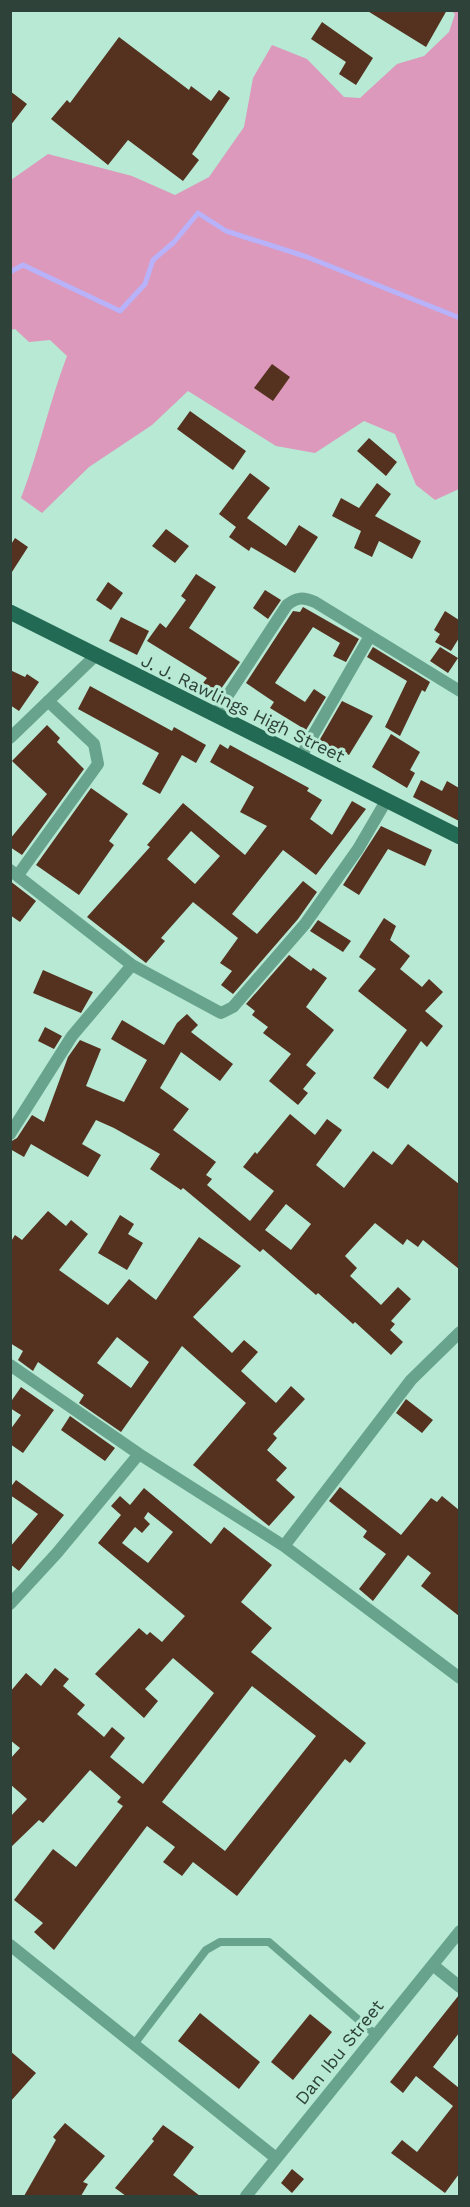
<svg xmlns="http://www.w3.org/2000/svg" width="470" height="2207" viewBox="0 0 470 2207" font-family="'Work Sans',sans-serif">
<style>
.green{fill:#dc99bb}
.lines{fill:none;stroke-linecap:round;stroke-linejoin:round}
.stream{stroke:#b7b2f9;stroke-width:5}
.building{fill:#55311f;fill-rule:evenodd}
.service{stroke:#68a48d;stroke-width:8}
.minor{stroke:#68a48d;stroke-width:12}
.primary{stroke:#226a53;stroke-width:15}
.labels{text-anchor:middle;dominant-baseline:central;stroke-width:6;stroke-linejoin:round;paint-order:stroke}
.street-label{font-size:18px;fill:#2e423a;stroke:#b7e9d4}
</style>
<rect width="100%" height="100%" fill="#b7e9d4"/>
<path class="green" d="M451,11H459V489L435,500L416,485L395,434L364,421L315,453L276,446L188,391L152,425L89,467L42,513L21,498C39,451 49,403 67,356L50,340L29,342L15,329L11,330V180L48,154L132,176L175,195L209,177L244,127L253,78L272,45L307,59L344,97L360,98L397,64L424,56L449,32L455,14Z"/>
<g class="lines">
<path class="stream" d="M10,272L23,265L120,311L145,284L153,260L174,242L198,213L226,231L307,257L460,318"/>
</g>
<path class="building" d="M366,10H447L426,47Z
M322,22L373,58L356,85L339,74L346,62L311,39Z
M119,37L189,90L191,86L211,101L219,90L230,98L192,154L199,160L183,181L128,140L108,165L51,119L67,100L70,103Z
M10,91L27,104L10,126Z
M272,364L290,377L273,401L254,388Z
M190,411L246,451L233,470L177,429Z
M369,438L397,462L386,476L357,451Z
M250,473L270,488L247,518L286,546L299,525L318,537L295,573L251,547L249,551L229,537L236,527L219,514Z
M377,483L391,494L375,516L421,541L412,559L379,541L372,557L354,548L361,531L332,516L341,498L359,508Z
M166,529L189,546L175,563L152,546Z
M15,538L28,547L10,575V546Z
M196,574L216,587L189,628L240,662L218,693L203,683L207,678L147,641L160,623L166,628L186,600L181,596Z
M108,582L123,593L111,610L96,600Z
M265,590L281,600L268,619L253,608Z
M303,607L359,639L346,662L333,656L340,643L313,627L275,683L305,702L314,689L326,697L306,730L270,708L274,702L246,683L293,611L300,612Z
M445,611L459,620V638L451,651L435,642L440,634L434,630Z
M121,617L149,631L137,655L109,641Z
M373,647L430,682L425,692L422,690L400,736L385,727L407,681L367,657Z
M440,647L458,658L448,673L430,661Z
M10,670L25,677L27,674L39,682L19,711L10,705Z
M90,686L172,731L174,727L206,745L196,763L182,755L160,794L142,784L159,753L78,709Z
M342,701L373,716L349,755L319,741Z
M47,725L60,738L57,742L84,769L22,855L10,847V839L47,794L12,761Z
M391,734L420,752L410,770L415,773L407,788L372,767Z
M220,744L228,749L230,745L309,788L307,791L322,800L310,819L332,835L352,801L366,809L316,875L283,850L232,914L257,934L303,881L317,892L298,919L233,994L221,985L232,971L220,963L238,938L193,902L161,938L165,941L146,963L87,917L150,847L147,845L183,803L245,855L267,826L240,812L254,787L210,762ZM191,831L220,856L195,884L167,859Z
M421,780L442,791L447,781L459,788V821L413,797Z
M91,788L128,814L109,841L114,845L79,895L36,865Z
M381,826L432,850L425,866L388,849L359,895L343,885Z
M10,881L36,901L20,922L10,915Z
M384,918L396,926L390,940L410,956L400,969L422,987L429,979L443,992L425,1011L443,1026L427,1047L421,1041L388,1089L373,1078L407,1030L358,991L376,969L359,957Z
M318,920L351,941L343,952L310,931Z
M289,955L311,971L313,968L327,978L306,1007L334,1030L306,1065L316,1073L303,1089L308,1093L298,1105L269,1081L291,1054L263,1033L268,1027L252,1015L255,1011L246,1004Z
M43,970L93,992L81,1013L33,993Z
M187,1014L198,1025L191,1032L233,1064L220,1081L181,1052L160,1088L189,1109L173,1130L216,1162L206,1175L212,1179L207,1185L250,1221L274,1191L243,1167L255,1152L257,1154L290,1114L315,1135L327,1119L342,1130L316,1165L344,1188L373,1151L392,1165L408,1144L459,1184V1269L423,1240L418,1247L407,1239L403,1245L375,1223L345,1256L357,1268L350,1276L381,1305L398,1287L411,1299L391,1321L395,1324L390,1330L403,1342L391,1355L355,1322L353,1324L318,1293L316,1295L263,1249L260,1252L183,1188L181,1190L150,1169L160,1154L114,1128L96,1120L82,1144L101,1155L88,1177L31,1144L24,1157L10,1149V1142L17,1138L32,1115L44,1122L68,1057L80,1040L101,1049L86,1086L124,1102L147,1060L111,1039L122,1020L164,1045L177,1023ZM286,1204L311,1224L291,1250L265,1230Z
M45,1027L62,1036L54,1049L38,1041Z
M48,1211L66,1226L71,1220L88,1234L59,1270L108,1305L129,1279L156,1300L199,1237L241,1266L193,1317L232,1353L244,1340L258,1352L241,1371L276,1403L291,1386L305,1399L273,1434L277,1438L267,1450L287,1468L276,1480L295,1497L269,1526L193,1465L246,1403L182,1346L121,1432L79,1403L84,1395L38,1362L33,1371L18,1360L23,1351L10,1343V1243L15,1235L22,1240ZM117,1337L149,1362L131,1388L97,1363Z
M120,1215L134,1224L128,1234L143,1243L127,1270L98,1253Z
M21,1387L54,1410L23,1453L10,1444V1430L21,1415L10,1408V1403Z
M406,1399L433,1420L422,1433L396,1413Z
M70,1416L115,1448L105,1461L61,1430Z
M16,1480L64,1515L19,1571L10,1564V1547L38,1514L10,1495V1488Z
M340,1487L401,1535L431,1498L437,1502L442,1496L459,1510V1616L421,1586L431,1573L408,1555L373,1601L359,1589L386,1554L363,1537L367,1531L329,1501Z
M144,1488L211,1544L224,1527L272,1565L241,1602L272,1628L251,1652L366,1743L350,1763L345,1759L237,1896L193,1862L182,1876L163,1862L175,1847L147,1826L54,1950L34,1932L43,1923L14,1900L53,1849L76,1867L123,1806L117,1802L121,1797L90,1770L43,1823L39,1820L10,1848V1817L27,1799L10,1784V1759L20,1748L10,1740V1692L26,1673L41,1686L55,1668L69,1679L63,1686L85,1705L77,1714L104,1737L112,1727L125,1738L110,1757L143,1784L214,1693L173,1658L145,1689L158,1701L144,1718L95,1674L139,1628L147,1635L150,1632L162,1642L185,1616L98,1543L121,1515L111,1506L120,1496L130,1505ZM148,1512L173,1532L148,1563L122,1543L135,1527L142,1533L150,1524L144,1518ZM252,1686L316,1736L225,1851L162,1802Z
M459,1995V2033L433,2067L459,2088V2174L445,2193L391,2153L402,2140L417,2152L453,2106L416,2076L403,2093L390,2082Z
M200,2013L260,2062L239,2089L178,2041Z
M310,2014L332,2032L293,2080L271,2062Z
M10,2051L36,2073L10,2102Z
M65,2123L105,2156L83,2182L88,2184L81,2196H24L56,2140L53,2137Z
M163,2125L194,2147L173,2175L200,2196H126L115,2188L154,2141L152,2139Z
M292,2169L304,2179L292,2193L281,2183Z"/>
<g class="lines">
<path class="service" d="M135,2043L206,1950L220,1942H269L376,2035"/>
<path class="minor" d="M215,715L287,605C297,597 303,597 315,602L460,691
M10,738L95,656
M300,758L370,636
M10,870L132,965L221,1013L233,1007L305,924L358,849L386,801
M18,875L98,764L94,744L48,701
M10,1134L72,1036L132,965
M10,1365L139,1454L284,1546L460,1678
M284,1546L411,1380L460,1332
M10,1604L57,1553L139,1454
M10,1945L276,2158
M434,1966L460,1987
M246,2196L460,1931"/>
<path class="primary" d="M10,612L460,837"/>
</g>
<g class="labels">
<g class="street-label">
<text transform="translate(243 708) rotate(26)">J. J. Rawlings High Street</text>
<text transform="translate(339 2052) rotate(-51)">Dan Ibu Street</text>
</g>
</g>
<rect width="470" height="2207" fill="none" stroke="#2e423a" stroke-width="24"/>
</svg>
